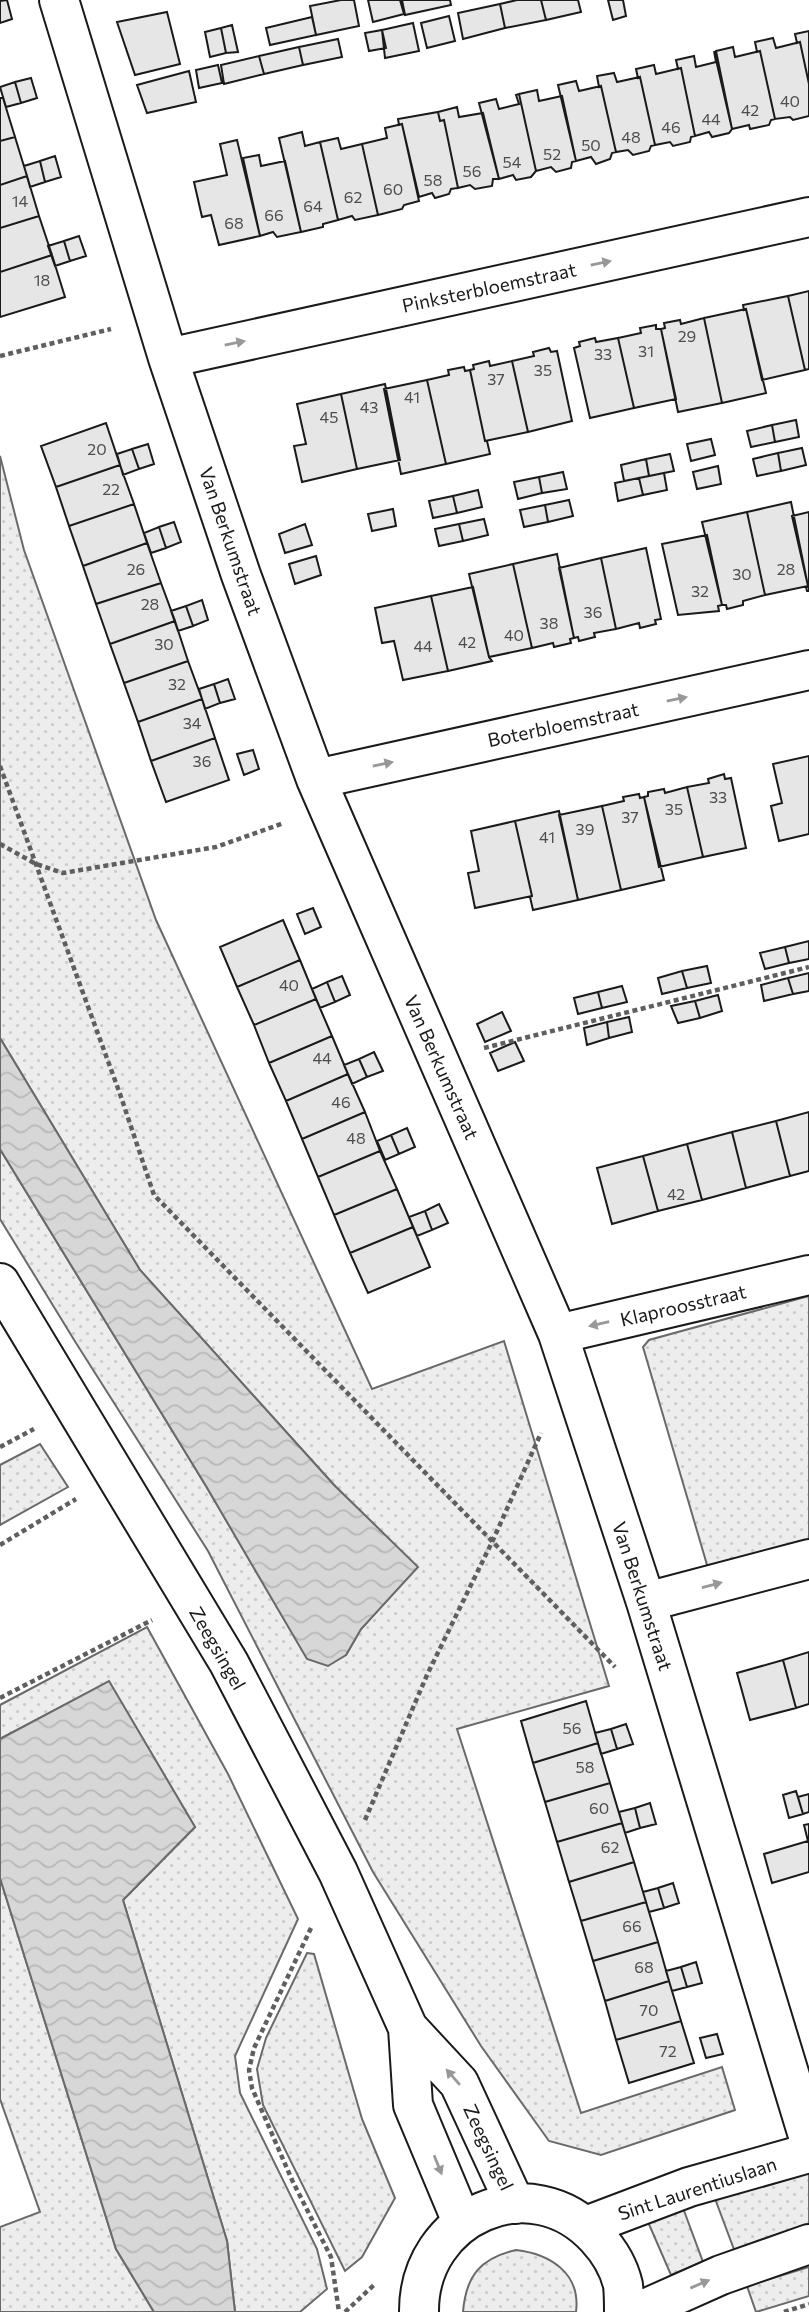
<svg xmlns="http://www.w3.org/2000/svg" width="809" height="2312" viewBox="0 0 809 2312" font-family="Commissioner,sans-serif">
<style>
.grass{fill:url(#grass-dots);stroke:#6a6a6a;stroke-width:2}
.water{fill:url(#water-waves);stroke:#6a6a6a;stroke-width:2}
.building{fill:#e6e6e6;stroke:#1a1a1a;stroke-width:2}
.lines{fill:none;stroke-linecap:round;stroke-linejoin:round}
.street-casing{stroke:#1a1a1a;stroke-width:42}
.secondary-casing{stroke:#1a1a1a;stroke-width:42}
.path{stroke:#5f5f5f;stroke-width:4.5;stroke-dasharray:5 3.5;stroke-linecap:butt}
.street{stroke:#fff;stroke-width:38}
.secondary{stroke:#fff;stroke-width:38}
.oneway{fill:#989898}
.labels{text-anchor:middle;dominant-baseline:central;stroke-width:5;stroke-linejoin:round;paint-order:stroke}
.number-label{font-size:16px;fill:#4d4d4d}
.street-label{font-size:19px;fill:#1a1a1a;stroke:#fff}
</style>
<defs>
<pattern id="grass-dots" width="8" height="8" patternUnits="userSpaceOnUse" patternTransform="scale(1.75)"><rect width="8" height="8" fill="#ededed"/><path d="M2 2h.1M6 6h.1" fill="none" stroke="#cbcbcb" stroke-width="1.8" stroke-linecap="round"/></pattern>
<pattern id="water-waves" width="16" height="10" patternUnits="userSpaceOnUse" patternTransform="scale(1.75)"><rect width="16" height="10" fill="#d7d7d7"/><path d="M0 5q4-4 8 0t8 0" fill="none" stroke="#b8b8b8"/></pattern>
</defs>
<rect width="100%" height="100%" fill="#fff"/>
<path class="grass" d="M0,456L24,550L156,920L372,1389L504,1341L609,1686L457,1729L581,2113L722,2067L735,2110L601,2155L549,2141L481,2046L373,1872L208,1551L76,1343L0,1219V1149L206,1486L307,1658L346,1655L361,1629L417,1567L334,1485L140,1270L0,1038Z
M809,1296V1548L710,1575L643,1347L649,1340Z
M40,1444L68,1487L0,1525V1465Z
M147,1627L228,1774L298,1919L235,2056L240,2093L317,2249L327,2289L300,2312H235L227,2241L123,1900L195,1827L109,1682L0,1739V1705Z
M0,1878L116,2249L154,2312H0V2227L40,2212L0,2099Z
M307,1953L314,1954L362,2119L395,2198L362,2257L345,2271L263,2105L257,2069L266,2038Z
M809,2168V2231L735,2252L714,2196Z
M683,2208L703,2262L671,2275L648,2222Z
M516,2250C550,2254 581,2273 576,2312H463C466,2275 481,2258 516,2250Z
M809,2267V2296L756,2312L747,2286Z"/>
<path class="water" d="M0,1038L140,1270L334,1485L418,1567L361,1629L346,1655L328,1666L307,1659L206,1486L0,1149Z
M109,1681L195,1827L123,1900L227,2241L235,2312H154L116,2249L0,1878V1739Z"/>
<path class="building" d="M7,0L12,19L0,23V1Z
M341,0H354L359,26L316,35L310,6Z
M368,0H400L404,14L373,22Z
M402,0H450L451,5L405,15Z
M517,0H541L546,20L505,28L500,4Z
M541,0H578L581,12L546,20Z
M608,0H623L626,16L613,20Z
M500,4L505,28L463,39L458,13Z
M167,12L180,64L135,75L117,22Z
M449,16L455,41L427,48L421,23Z
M312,17L316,35L270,45L266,28Z
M413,23L419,51L385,58L382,30Z
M232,25L238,52L226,53L221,28Z
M221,28L226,53L210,57L205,32Z
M382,30L386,48L369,51L365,33Z
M809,31V84L800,42L797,43L795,34Z
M773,38L776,48L800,42L809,84V116L793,120L790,117L775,119L760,51L757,52L755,42Z
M338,39L342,57L303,65L299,47Z
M299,47L303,65L264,74L259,56Z
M733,47L735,57L760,51L775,119L771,120L769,125L750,129L749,125L732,129L716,51Z
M714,51L732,129L729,133L712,137L709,132L695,136L681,68L678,69L676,60L694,56L696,67L716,62Z
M259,56L264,74L224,84L221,65Z
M218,65L222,83L199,88L196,70Z
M654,65L656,74L681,68L695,136L691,137L690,142L673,146L670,142L655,145L640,77L638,78L636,69Z
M189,71L196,102L147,113L137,85Z
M614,73L617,82L640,77L655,145L651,146L649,151L633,155L628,150L616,152L601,86L599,87L597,76Z
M31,78L37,98L21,103L15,82Z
M576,81L579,91L601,86L616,152L612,153L610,159L596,164L591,157L576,161L558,85Z
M15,82L21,103L6,107L0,87Z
M537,90L539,101L562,96L576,161L572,162L571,168L556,172L551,167L536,171L519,94Z
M519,94L536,171L531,177L516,180L513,175L499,179L479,103L496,99L499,109L519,104L516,95Z
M0,98H3L15,137L0,141Z
M457,107L459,117L483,113L499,179H493L492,186L475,189L470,185L458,188L444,120L440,121L438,112Z
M438,112L440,121L444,120L458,188L451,189L449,194L435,198L432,193L419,197L402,124L399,125L398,119Z
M402,124L419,201L404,205L402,209L378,215L362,144L387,138L385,128Z
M302,132L305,146L320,142L338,220L323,224V227L301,232L279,138Z
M15,137L27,176L0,185V141Z
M338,138L341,149L362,144L378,215L355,220L352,216L338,220L320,142Z
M237,140L260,236L219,245L211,215L202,217L194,182L227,175L220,144Z
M259,155L261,166L285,161L301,232L277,237L273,232L260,236L243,158Z
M55,156L61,177L45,182L40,161Z
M40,161L45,182L30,187L24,166Z
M27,176L39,216L0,228V185Z
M39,216L52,255L0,272V228Z
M79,236L86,256L70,261L64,241Z
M64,241L70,261L55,266L48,246Z
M52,255L65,297L0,317V272Z
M809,291V369L805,370L788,296Z
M788,296L805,370L762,380L746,309L744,310L743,305Z
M746,309L766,393L722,403L704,318Z
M704,318L722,403L678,412L661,329L665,328L664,323L680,320L681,324Z
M656,325V329H661L676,399L634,408L618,338L641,333L640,328Z
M595,338L596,342L618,338L634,408L590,418L574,348L580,346L579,342Z
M549,348L551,352L557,351L572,421L528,432L512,361L534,356L533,352Z
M489,361L490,366L512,361L528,432L485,441L470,370L474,369L473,365Z
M464,367L465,371L470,370L485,441H487L490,454L446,464L427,380L449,375L448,370Z
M427,380L446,464L401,474L384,389Z
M385,384L400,460L357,469L341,394Z
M341,394L357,469L302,482L294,446L306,444L297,404Z
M796,420L799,437L775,442L772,425Z
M106,423L120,465L56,487L41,446Z
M772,425L775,442L751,447L747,431Z
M711,439L715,455L691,461L687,444Z
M148,444L154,464L139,469L132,449Z
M802,448L806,465L781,471L778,453Z
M132,449L139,469L123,475L117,454Z
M778,453L781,471L757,476L753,459Z
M670,454L674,471L649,476L646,459Z
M646,459L649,476L624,481L621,465Z
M120,465L134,504L69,526L56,487Z
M718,466L721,484L697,489L693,472Z
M563,472L567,489L542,493L539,477Z
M664,473L667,490L643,495L639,478Z
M539,477L542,493L518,499L514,482Z
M639,478L643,495L618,501L615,483Z
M478,490L482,507L457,513L453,496Z
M453,496L457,513L433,518L429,501Z
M569,500L573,516L548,522L545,505Z
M791,502L808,586L765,595L747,512Z
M134,504L147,543L83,566L69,526Z
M545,505L548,522L524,527L520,510Z
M393,509L396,526L372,531L368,514Z
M747,512L765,595L743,601V605L727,609L726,605H722L702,522Z
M809,512V591H807L806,587L808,586L792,516Z
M484,519L488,535L463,541L459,524Z
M174,522L181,542L166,548L159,527Z
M305,524L312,545L285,553L279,534Z
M459,524L463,541L439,546L435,529Z
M159,527L166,548L151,553L144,533Z
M707,535L722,605L718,606L719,611L678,615L662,544Z
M147,543L161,583L96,604L83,566Z
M646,548L661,619L655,620L656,624L640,628L639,623L616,629L601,558Z
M557,554L574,638L570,639L571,643L554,647L553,643L532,648L513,564Z
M316,556L321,575L295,584L289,564Z
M601,558L616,629L594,633L595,637L579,641L578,637L574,638L559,568Z
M513,564L532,648L489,657L469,574Z
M161,583L175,621L110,644L96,604Z
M473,587L489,657L492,661L448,671L431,596Z
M431,596L448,671L403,680L394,641L382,643L375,608Z
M202,600L208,620L193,626L186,606Z
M186,606L193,626L178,631L171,611Z
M175,621L188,661L124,683L110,644Z
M188,661L202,699L138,722L124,683Z
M228,679L235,699L220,703L214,684Z
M214,684L220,703L205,709L199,689Z
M202,699L215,738L151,761L138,722Z
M215,738L229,780L166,802L151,761Z
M253,750L259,769L244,775L237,754Z
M809,756V834L779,841L771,806L782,803L773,764Z
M724,774L725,779L731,778L746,848L703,857L687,787L709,783L708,779Z
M687,787L703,857L659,867L644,797L648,796V792L664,789L665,793Z
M639,794L640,798L644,797L664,880L621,890L602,806L624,801L623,797Z
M602,806L621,890L578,900L559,815Z
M559,811L578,900L533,910L530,897L532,896L515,821Z
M515,821L532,896L475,908L468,873L479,871L471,831Z
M313,908L321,927L305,934L297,914Z
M283,920L300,960L237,987L220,947Z
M809,941V959L789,963L785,947Z
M785,947L789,963L765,969L760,953Z
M300,960L316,999L254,1025L237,987Z
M707,966L711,983L687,988L682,971Z
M682,971L687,988L662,994L658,978Z
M809,973V991L793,994L788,978Z
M342,976L350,995L335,1002L327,982Z
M788,978L793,994L764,1001L761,985Z
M327,982L335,1002L320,1008L312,989Z
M622,986L627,1002L602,1008L598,992Z
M598,992L602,1008L578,1014L574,998Z
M718,995L722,1011L700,1018L695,1001Z
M316,999L332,1036L269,1063L254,1025Z
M695,1001L700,1018L678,1023L671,1006Z
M502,1012L511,1031L485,1042L477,1024Z
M629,1017L632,1032L609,1038L607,1022Z
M607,1022L609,1038L587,1045L584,1028Z
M332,1036L348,1074L286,1101L269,1063Z
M515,1042L524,1061L498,1071L490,1053Z
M374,1052L383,1071L367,1077L359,1059Z
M359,1059L367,1077L352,1084L344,1065Z
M348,1074L365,1112L302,1139L286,1101Z
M365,1112L380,1151L318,1177L302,1139Z
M809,1112V1171L790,1176L776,1121Z
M776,1121L790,1176L746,1188L732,1132Z
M407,1128L415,1147L399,1154L391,1135Z
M732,1132L746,1188L702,1200L687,1144Z
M391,1135L399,1154L385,1160L377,1141Z
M687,1144L702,1200L658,1211L643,1156Z
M380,1151L397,1189L334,1215L318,1177Z
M643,1156L658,1211L612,1224L597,1168Z
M397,1189L413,1227L350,1253L334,1215Z
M439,1204L448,1223L432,1230L425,1211Z
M425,1211L432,1230L417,1236L409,1217Z
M413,1227L430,1267L368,1293L350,1253Z
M809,1652V1704L796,1708L783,1660Z
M783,1660L796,1708L750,1720L737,1673Z
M586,1701L598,1743L533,1763L521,1721Z
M626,1724L633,1744L617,1749L611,1729Z
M611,1729L617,1749L601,1754L595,1733Z
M598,1743L610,1783L545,1802L533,1763Z
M610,1783L622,1823L557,1842L545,1802Z
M796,1791L803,1814L789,1818L783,1795Z
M809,1794V1812L803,1814L798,1797Z
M650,1803L656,1824L640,1828L635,1808Z
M635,1808L640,1828L625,1833L619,1812Z
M622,1823L634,1862L569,1882L557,1842Z
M809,1824V1872L772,1883L764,1854L808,1841L804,1825Z
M634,1862L646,1902L581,1921L569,1882Z
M673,1883L679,1903L664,1908L658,1888Z
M658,1888L664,1908L649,1912L643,1892Z
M646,1902L658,1942L593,1961L581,1921Z
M658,1942L669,1981L605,2001L593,1961Z
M696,1962L702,1983L687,1987L681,1967Z
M681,1967L687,1987L672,1991L666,1971Z
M669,1981L681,2021L616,2040L605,2001Z
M681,2021L694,2063L629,2083L616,2040Z
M717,2034L723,2054L706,2058L700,2038Z"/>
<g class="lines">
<g class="street-casing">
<path id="street" d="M59,0L168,358L241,575L316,779L558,1334L646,1602L809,2139
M168,358L809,217
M316,779L809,670
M0,1283L229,1663L338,1872L408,2028L459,2083L515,2204
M558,1334L809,1275
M646,1602L809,1559
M408,2028L413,2105L462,2222"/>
</g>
<g class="secondary-casing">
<path id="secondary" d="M586,2226L689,2187L809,2153
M419,2312C418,2216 531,2165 597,2238C609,2251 619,2268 623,2285C624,2294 624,2303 624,2312
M638,2312L721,2275L809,2244"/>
</g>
<path class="path" d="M0,356L111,329
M0,766L120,1094L154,1195L615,1667
M0,844L36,864L63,873L216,847L284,823
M484,1048L809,967
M0,1447L34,1429
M0,1545L76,1499
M0,1698L152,1620
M365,1820L427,1675L493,1540L541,1433
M311,1928L254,2048L249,2070L252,2088L292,2180L331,2257L339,2312
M345,2312L375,2284
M784,2312L809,2304"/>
<use href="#street" class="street"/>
<use href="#secondary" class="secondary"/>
</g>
<defs><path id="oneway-solid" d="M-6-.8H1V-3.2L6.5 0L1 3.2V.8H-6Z" transform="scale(1.75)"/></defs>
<g class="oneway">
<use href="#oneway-solid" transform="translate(601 263) rotate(-12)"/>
<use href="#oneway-solid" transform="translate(235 343) rotate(-12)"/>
<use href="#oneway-solid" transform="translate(677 699) rotate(-12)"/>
<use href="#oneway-solid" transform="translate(383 764) rotate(-12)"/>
<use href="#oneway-solid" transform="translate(599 1324) rotate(167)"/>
<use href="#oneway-solid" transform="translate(712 1585) rotate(-15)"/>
<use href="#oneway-solid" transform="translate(453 2077) rotate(-131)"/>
<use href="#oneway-solid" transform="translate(438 2165) rotate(68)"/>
<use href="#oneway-solid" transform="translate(700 2284) rotate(-23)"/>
</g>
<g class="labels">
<g class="number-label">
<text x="790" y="100">40</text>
<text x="750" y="109">42</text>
<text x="711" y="118">44</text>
<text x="671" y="126">46</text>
<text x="631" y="136">48</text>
<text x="591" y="144">50</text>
<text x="552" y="153">52</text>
<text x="512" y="161">54</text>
<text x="472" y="170">56</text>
<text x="433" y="179">58</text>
<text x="393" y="188">60</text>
<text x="353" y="196">62</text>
<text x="20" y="200">14</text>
<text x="313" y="205">64</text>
<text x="274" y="214">66</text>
<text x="234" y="222">68</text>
<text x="42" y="279">18</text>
<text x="687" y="335">29</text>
<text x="646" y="350">31</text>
<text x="603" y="353">33</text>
<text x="543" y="369">35</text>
<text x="496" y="378">37</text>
<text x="412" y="396">41</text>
<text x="369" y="406">43</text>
<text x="329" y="416">45</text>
<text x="97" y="448">20</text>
<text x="111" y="488">22</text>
<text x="136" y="568">26</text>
<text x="786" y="568">28</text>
<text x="742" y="573">30</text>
<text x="700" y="590">32</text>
<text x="150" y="603">28</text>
<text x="593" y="611">36</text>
<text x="549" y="622">38</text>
<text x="514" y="634">40</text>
<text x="467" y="641">42</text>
<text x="164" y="643">30</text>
<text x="423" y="645">44</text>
<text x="177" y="683">32</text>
<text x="192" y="722">34</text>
<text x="202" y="760">36</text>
<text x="718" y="796">33</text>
<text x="674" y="808">35</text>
<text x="630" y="816">37</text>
<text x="585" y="828">39</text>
<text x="547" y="836">41</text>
<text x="289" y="984">40</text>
<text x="322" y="1057">44</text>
<text x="341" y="1101">46</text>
<text x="356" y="1137">48</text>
<text x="676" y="1193">42</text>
<text x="572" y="1727">56</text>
<text x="585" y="1766">58</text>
<text x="599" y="1807">60</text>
<text x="610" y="1846">62</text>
<text x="632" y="1925">66</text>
<text x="644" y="1966">68</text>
<text x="649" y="2009">70</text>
<text x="668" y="2050">72</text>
</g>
<g class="street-label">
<text transform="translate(489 287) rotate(-12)">Pinksterbloemstraat</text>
<text transform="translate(231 541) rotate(71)">Van Berkumstraat</text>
<text transform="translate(563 724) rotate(-12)">Boterbloemstraat</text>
<text transform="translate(442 1067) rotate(66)">Van Berkumstraat</text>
<text transform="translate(683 1305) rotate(-13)">Klaproosstraat</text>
<text transform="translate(643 1596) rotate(72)">Van Berkumstraat</text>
<text transform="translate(218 1648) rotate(60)">Zeegsingel</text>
<text transform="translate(489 2147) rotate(65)">Zeegsingel</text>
<text transform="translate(697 2188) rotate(-18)">Sint Laurentiuslaan</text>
</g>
</g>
</svg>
